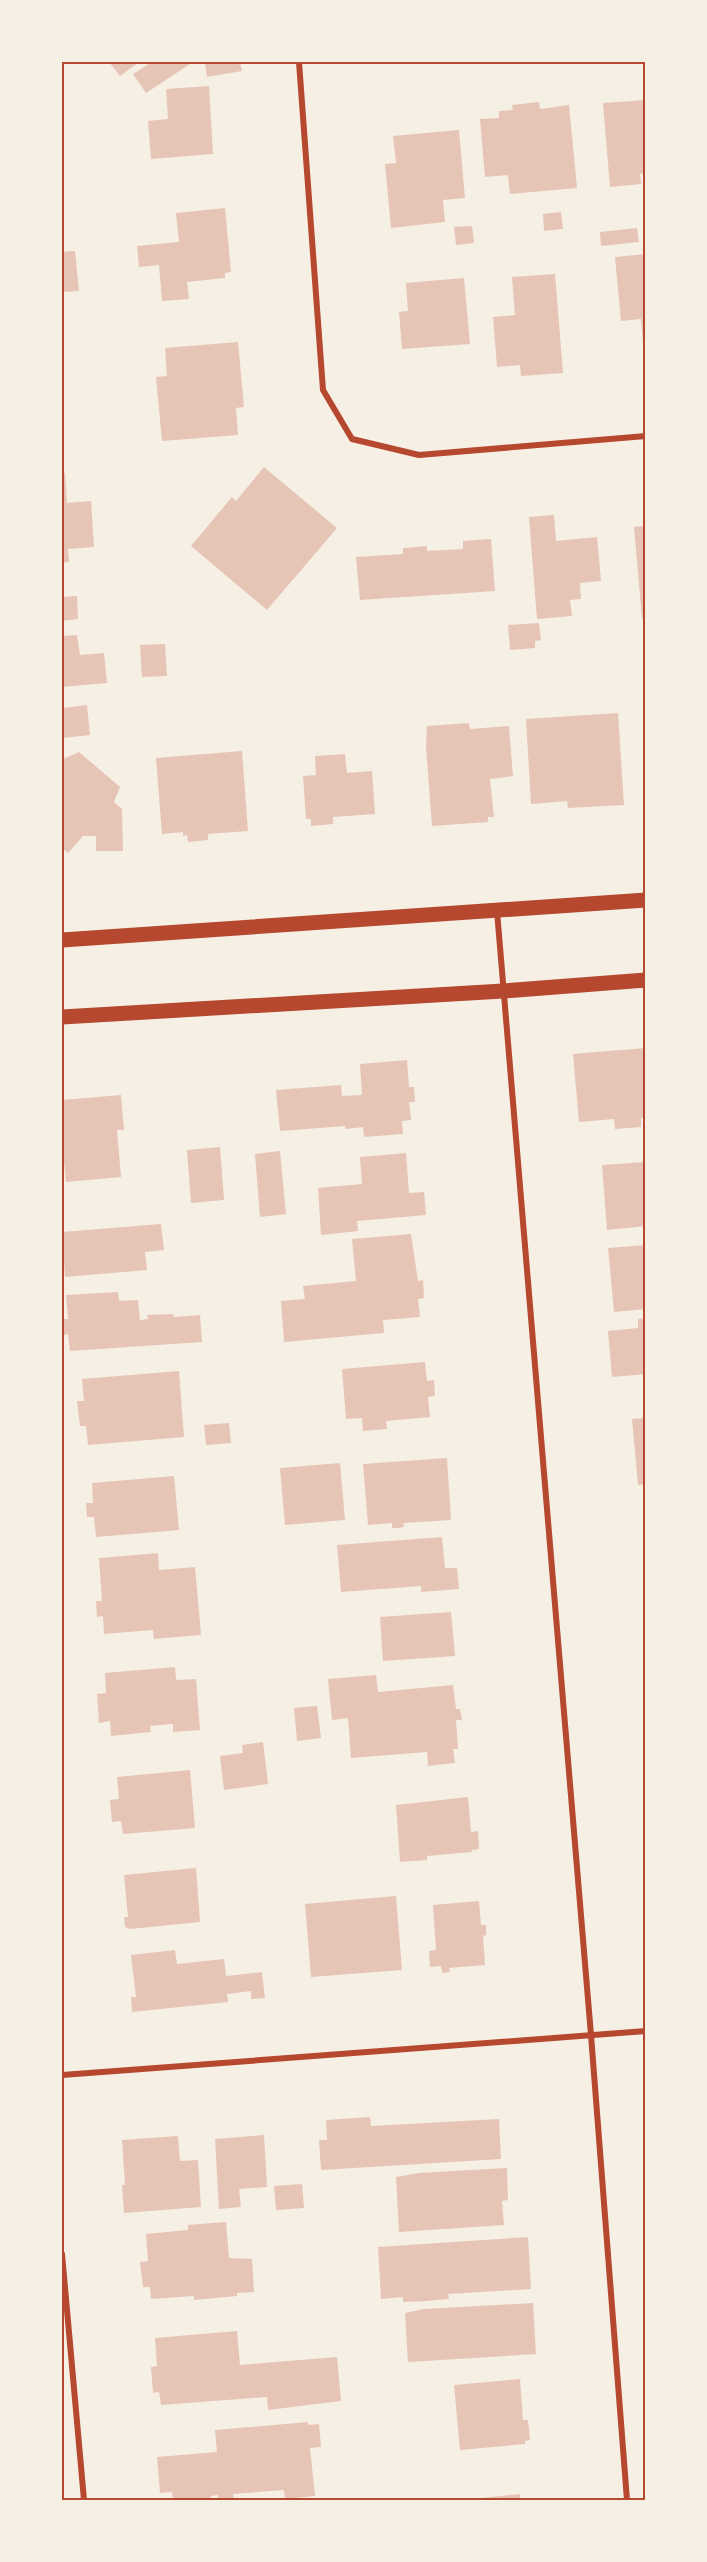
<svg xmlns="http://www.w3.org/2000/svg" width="707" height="2562" viewBox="0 0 707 2562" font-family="'PT Sans',sans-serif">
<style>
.building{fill:#e6c5b7}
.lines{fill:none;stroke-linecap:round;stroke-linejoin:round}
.minor{stroke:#b5482f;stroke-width:6}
.primary{stroke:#b5482f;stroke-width:15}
.neatline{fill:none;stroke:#b5482f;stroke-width:2}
</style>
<rect width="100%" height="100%" fill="#f6efe4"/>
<path class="building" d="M109,62H139L120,76Z
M152,62H193L146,93L133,74Z
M205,62H240L242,71L207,77Z
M209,86L213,154L151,159L148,121L168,119L166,89Z
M646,100V173L640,174L641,184L610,187L603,103Z
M539,102L540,109L569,105L577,188L510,194L508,175L485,177L480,119L499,118V111L513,110L512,105Z
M459,130L465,198L443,200L445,222L391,228L385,164L396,163L393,136Z
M225,208L231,272L225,273V278L187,282L189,299L162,301L159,265L139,267L137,246L179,242L176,213Z
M561,212L563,229L544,231L543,214Z
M472,226L474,243L456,245L454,227Z
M637,228L639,242L601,246L600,232Z
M75,251L79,291L62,292V252Z
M646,254V354H644L641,319L621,321L615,257Z
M555,274L563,373L521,376L520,365L497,367L493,317L515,315L512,277Z
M464,278L470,344L402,349L399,312L408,311L406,283Z
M238,342L244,407L236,408L238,435L162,441L156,377L167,376L165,348Z
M264,467L337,528L267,610L191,546L232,497L236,501Z
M62,473H65L67,503L91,501L94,547L68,549L69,562L62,563Z
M554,515L556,541L597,537L601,581L580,583L581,599L570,600L572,616L537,619L529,517Z
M646,526V619H642L634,527Z
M491,539L495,591L360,600L356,557L403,554V548L427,546V551L463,549V541Z
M77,596L78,619L62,621V597Z
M539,623L541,640L535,641V648L510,650L508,625Z
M77,635L80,655L104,653L107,683L62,687V636Z
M165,644L167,676L142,677L140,645Z
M87,705L90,735L62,738V708Z
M618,713L624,805L568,808L567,801L531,804L526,719Z
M469,723L470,729L509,726L513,776L490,779L494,817H488V822L432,826L426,747L427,726Z
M242,751L248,831L208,834V840L188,842L187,835L183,836V832L162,834L156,758Z
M79,752L120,787L114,802L122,809L123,851H96V836H83L68,853L62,848V757L63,759Z
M345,754L347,773L372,771L375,814L333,817V824L311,826V819H306L303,776L316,775L315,756Z
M646,1048V1118H641V1127L615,1129L614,1119L579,1122L573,1054Z
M407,1060L409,1087H414L415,1102H409L411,1120L402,1121L403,1134L364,1137L363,1127L346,1129L345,1126L280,1131L276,1090L341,1085L342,1096L362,1095L360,1064Z
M121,1095L124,1130H117L121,1177L66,1182L62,1140V1100Z
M220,1147L224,1200L191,1203L187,1150Z
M280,1151L286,1214L260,1217L255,1154Z
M406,1153L409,1193L424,1192L426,1215L357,1221L358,1231L321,1235L318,1188L362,1184L360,1157Z
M646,1162V1226L607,1230L602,1165Z
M161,1224L164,1250L145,1252L147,1270L65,1277L64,1261H62V1232Z
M411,1234L418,1281L423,1280L424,1298L418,1299L420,1317L383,1320L384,1333L284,1342L281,1301L305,1299L303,1286L356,1281L352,1239Z
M646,1245V1309L614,1312L608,1248Z
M118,1292L119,1301L138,1300L140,1320L148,1319L147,1315L173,1314L174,1317L200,1315L202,1342L70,1351L68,1334L64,1335L63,1319H68L66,1295Z
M646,1318V1374L612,1377L608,1331L638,1328V1319Z
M425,1362L427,1381L434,1380L435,1396L428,1397L430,1417L386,1421L387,1429L363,1431L362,1418L346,1419L342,1369Z
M179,1371L184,1437L88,1445L86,1426H80L77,1401H84L82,1379Z
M646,1418V1484L638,1485L632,1419Z
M229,1423L231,1443L206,1445L204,1425Z
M447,1458L451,1520L403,1523L404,1527L398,1528H392V1523L368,1525L363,1464Z
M340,1463L345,1520L285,1525L280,1468Z
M174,1476L179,1530L96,1537L94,1517H87L86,1503H93L92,1483Z
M442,1537L445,1568H457L459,1589L421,1592V1586L341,1592L337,1545Z
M158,1553L159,1570L195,1567L201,1635L154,1639L153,1630L104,1634L103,1616L97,1617L96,1601H102L99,1558Z
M451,1612L455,1656L383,1661L380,1617Z
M175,1667L176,1680L196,1679L200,1730L173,1732V1724L150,1726L151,1732L111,1736L110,1721L99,1723L97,1694L106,1693L105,1673Z
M376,1675L378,1692L453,1685L456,1709H460L462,1720H456L458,1749H453L455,1763L428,1766L427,1752L351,1758L348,1718L332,1720L328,1679Z
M317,1706L321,1738L297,1741L294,1708Z
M263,1742L268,1784L224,1790L220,1756L243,1753L242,1745Z
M190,1770L195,1828L123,1834L121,1821L112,1822L110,1800L119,1799L117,1777Z
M468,1797L471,1832L478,1831L479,1849L472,1850V1852L427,1856V1860L400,1862L396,1805Z
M196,1868L200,1922L130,1929L125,1927L124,1917H128L124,1875Z
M396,1896L402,1970L311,1977L305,1904Z
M479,1901L481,1925H486V1935L483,1936L485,1965L449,1968L450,1972L442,1973L441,1966L430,1967L429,1951L436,1950L433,1905Z
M175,1950L177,1964L224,1959L226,1976L262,1972L265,1998L251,1999V1991L227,1994L228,2002L132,2012L131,1997H136L131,1955Z
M370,2117L371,2126L499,2119L501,2159L321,2170L319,2140H327L326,2120Z
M264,2135L267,2187L239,2189L241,2207L219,2209L215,2139Z
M178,2136L180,2161L198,2160L201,2207L124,2213L122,2185H125L122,2140Z
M507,2168L508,2200L502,2201L504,2225L399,2232L396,2177L419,2173Z
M302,2184L304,2208L276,2210L274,2186Z
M226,2222L229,2258L252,2259L254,2292L237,2293V2296L194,2300V2296L151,2299L150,2287H143L140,2262L148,2261L146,2234L188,2230V2225Z
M528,2237L531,2289L448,2294L449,2299L426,2301L403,2302V2297L381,2299L378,2247Z
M533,2303L536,2354L408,2362L405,2313L424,2309Z
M237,2331L240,2365L337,2357L341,2401L268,2410L267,2397L161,2405L159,2392L153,2393L151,2367L157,2366L155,2338Z
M520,2379L523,2420H528L530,2440L525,2441V2444L460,2450L454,2385Z
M308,2422V2425L319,2424L321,2447L310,2448L315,2496L285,2499L284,2490L233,2494L234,2500H218V2495L211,2496V2500H173L172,2492L160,2493L157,2457L217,2452L215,2430Z
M520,2494V2500H471V2499Z"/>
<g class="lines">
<path class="minor" d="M299,62L323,390L352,439L419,455L646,436
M497,911L591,2035L627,2500
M62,2075L646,2031
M62,2254L84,2500"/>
<path class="primary" d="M62,940L646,900
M62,1017L503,991L646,980"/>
</g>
<rect width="707" height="2562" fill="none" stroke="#f6efe4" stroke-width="126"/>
<rect x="63" y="63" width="581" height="2436" class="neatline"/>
</svg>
